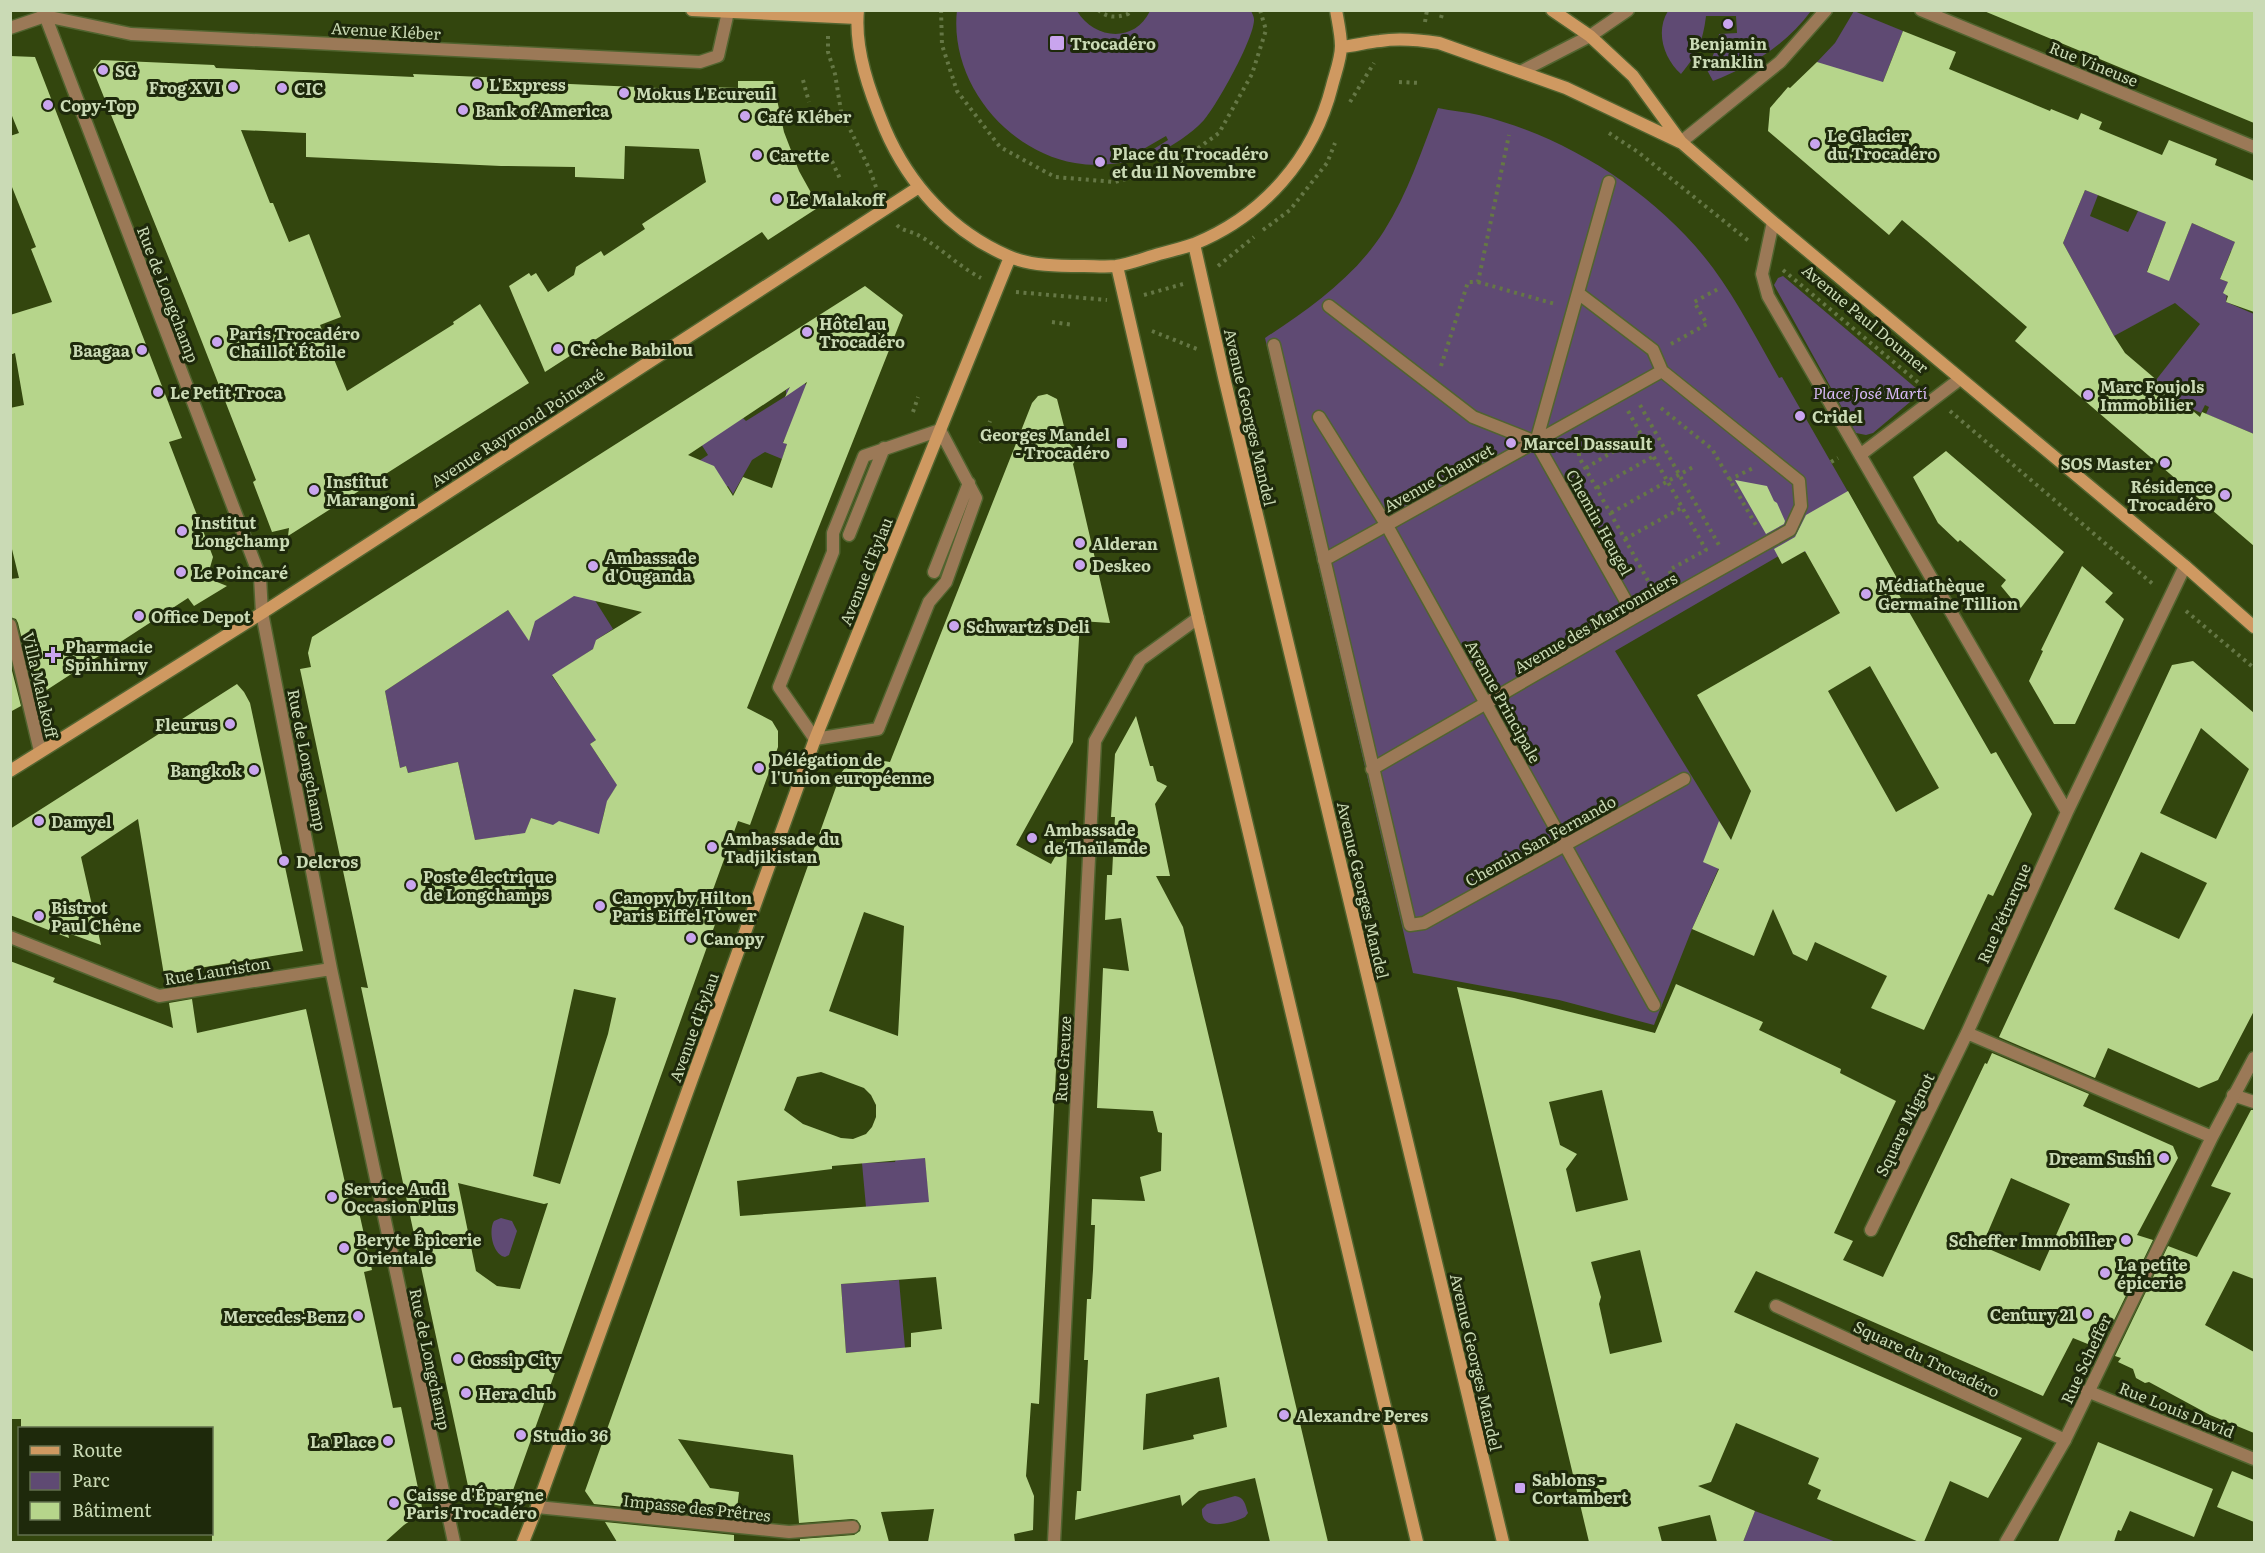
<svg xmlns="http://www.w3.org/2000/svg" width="2265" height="1553" viewBox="0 0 2265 1553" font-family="Literata,serif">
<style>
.green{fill:#5f4a73}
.building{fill:#b6d58b;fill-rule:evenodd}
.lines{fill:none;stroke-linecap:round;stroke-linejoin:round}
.lane-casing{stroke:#51642f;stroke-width:15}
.street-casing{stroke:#51642f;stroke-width:15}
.secondary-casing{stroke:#51642f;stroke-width:15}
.path{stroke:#657745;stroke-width:4;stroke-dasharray:3 4.5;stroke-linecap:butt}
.lane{stroke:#9b7957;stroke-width:12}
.street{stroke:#9b7957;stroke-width:12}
.secondary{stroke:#cf9961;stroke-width:12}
.poi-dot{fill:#c9a5ee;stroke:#1e290b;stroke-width:2}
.labels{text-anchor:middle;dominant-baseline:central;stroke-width:6;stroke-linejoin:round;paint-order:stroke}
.street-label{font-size:16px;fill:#cadab5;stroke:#1e290b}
.poi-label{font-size:16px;font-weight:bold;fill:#cadab5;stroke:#1e290b;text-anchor:start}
.park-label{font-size:16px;font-style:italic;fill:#d6b8f5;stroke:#1e290b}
</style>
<rect width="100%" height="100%" fill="#33460e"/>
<path class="green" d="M957,10L1077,11C1094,39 1134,44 1150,11H1251C1252,13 1254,17 1254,19C1255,37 1217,105 1204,120C1190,135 1173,145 1155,155L1152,150L1168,140L1166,136L1140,151L1143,158C1120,164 1098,167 1075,163C1006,151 949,81 957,10Z
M1668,11V10L1811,11C1787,44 1750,67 1713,81L1707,70L1718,43L1719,34L1737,33L1736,16H1706C1703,41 1697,55 1681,74C1664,59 1655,32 1668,11Z
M1854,11L1903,31L1873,107L1817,62L1835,43Z
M1438,108C1452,111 1466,112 1479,115C1568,137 1658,194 1713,268C1738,302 1758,341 1779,378L1782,377L1863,518L1809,554L1794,547L1615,651L1731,840L1692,929L1654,1025L1559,1000L1413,973L1265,338C1309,309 1355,277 1384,231C1408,193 1422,150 1438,108Z
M2085,190L2098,195L2090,216L2128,232L2139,209L2172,208L2147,271L2169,280L2192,223L2235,242L2239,232L2254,238V260L2231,251L2220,279L2228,282L2226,302L2254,314V434L2206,414L2209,407L2205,405L2201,413L2184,405L2156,380L2200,324L2175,303L2114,336L2063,243Z
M1783,276L1917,389L1916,397L1873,433L1866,435L1856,433L1774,285L1778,278Z
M802,379L809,390L791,435L787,434L783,442L787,444L782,459L765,452L752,460L733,494L728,486L723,489L676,476L708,455L701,444L743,418L746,421L786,396V390Z
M578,593L591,594L613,629L596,640V647L552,676L574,707L606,733L590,744L609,773L622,765L626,776C608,794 602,811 601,836L555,826L531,818L525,834L475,840L458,762L408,773L406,766L400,768L385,691L508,610L526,636L532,632L533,627L530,623Z
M925,1157L930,1203L866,1207L862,1163L895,1162L896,1159Z
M501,1218L512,1221L517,1231L509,1255L505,1257C493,1255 488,1231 494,1221Z
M899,1280L905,1348L846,1353L841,1284Z
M1235,1496C1245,1497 1245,1505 1248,1513L1245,1517C1232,1523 1200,1533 1202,1509L1207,1504Z
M1755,1511L1836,1542H1743Z"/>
<path class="building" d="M1984,10H2254V123L1984,11Z
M1903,31L1956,52L1949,69L2050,111L2051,109L2078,120L2081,113L2102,122L2099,129L2162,155L2169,140L2217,159L2215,165L2254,181V312L2226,302L2228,296L2223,293L2228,282L2220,279L2235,242L2192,223L2169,281L2147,272L2166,222L2085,190L2063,243L2114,336L2125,353L2200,417L2202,412L2254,434V546L2015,341L2027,327L1926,240L1902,220L1889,235L1768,131L1770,108L1788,87L1790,88L1817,62L1883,82Z
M10,56L35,57L182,438L169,442L213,557L207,578L227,586L194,606L188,598L36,697L18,623L16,619L10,617V579L19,578L10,541V408L24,405L15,353L10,355V315L52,302L31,249L36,247L10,182V136L19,133L10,111Z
M101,60L214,65L216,68L414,77L413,74L505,78L526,82L702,90V87L738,88V81H773L784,132L799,171L819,207L768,240L762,232L545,372L509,286L529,273L531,276L536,273L548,292L574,275L576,267L601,251L604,256L645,229L642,224L706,182L699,149L625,146L624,179L575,177V167L501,166L306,157V133L241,130L270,203H273L289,242L309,234L341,317L320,325L347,391L454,324L453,322L480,304L529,383L288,536L289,528L272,532L253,482L256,480L186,301L93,70Z
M865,286L903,315L747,708L772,721L778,731V747L750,825L738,821L710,898L723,902L507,1507L471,1500L361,987L368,988L300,669L311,667L308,653L312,637ZM807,382L783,443L787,444L772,488L743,477L733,496L714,466L688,455L790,387L785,397ZM574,596L642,612L596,640L593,649L552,675L596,740L590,744L617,785L607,801L599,834L559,821L553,825L531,818L525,833L475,840L458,762L408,773L406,766L400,768L385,691L508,610L529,641L535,621ZM574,989L616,998L608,1034L560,1184L533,1176ZM458,1183L544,1204L548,1203L520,1289L497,1286L476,1271Z
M1047,394L1057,399L1068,442L1075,450L1077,458L1073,464L1110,623L1080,621L1073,742L1016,845L1051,864L1068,834L1039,1404L1031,1403L1026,1476L1034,1496L1033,1530L1014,1534L1015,1542H928L934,1509L881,1512L889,1542H800V1539L854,1535L860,1531L861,1526L857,1520L852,1519L799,1523L793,1455L678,1439L710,1488L739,1492L736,1518L594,1504L585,1491L841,773L851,761L860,757L890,762L1032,403L1038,396ZM864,912L904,926L898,1036L829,1011ZM821,1072L864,1088L871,1095L876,1105V1117L872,1127L866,1134L853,1139L841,1138L803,1124L784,1110L797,1077ZM925,1158L929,1202L740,1216L737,1181L832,1169V1166ZM936,1277L942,1329L911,1333V1347L846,1353L841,1284Z
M1946,451L2064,552L2020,609L2001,586L2006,580L1960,540L1958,542L1938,523L1913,477Z
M1735,480L1767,486L1774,501L1777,503L1785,521L1784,524L1766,534Z
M1848,491L1898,580L1893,584L1905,605L1991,754L1996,752L2032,814L1993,896L1988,894L1924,1030L1871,1008L1887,976L1815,942L1807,961L1793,954L1773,909L1754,956L1692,929L1719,869L1703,862L1719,821L1731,840L1751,791L1697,695L1840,613L1805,551L1782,564L1774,549L1795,537L1806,515ZM1870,666L1939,788L1896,812L1828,691Z
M2082,566L2113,593L2105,602L2124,619L2075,724H2054L2029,681L2043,651L2041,650Z
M2193,661L2254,713V1011L2218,1080L2199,1088L2108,1048L2095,1078L1999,1037L2172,665ZM2201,728L2249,769L2216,839L2160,813ZM2141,852L2207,883L2179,939L2114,909Z
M10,663L21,706L10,712Z
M237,684L244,692L250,703L303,951L187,970L189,983L166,987L138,819L81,857L101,945L68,933L69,938L10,915V829Z
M1136,716L1150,766H1153L1157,781L1167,786L1155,804L1170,876H1156L1183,927L1328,1542H1270L1255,1478L1199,1491L1182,1506L1180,1495L1075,1520L1077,1491H1081L1088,1360H1084L1087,1299H1091L1093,1270L1095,1225H1091L1092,1199L1145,1201L1140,1177L1161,1171L1162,1133L1158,1132L1153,1111L1097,1108L1103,968L1129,971L1121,918L1105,920L1107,875H1112L1115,817H1111L1115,754ZM1219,1377L1227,1427L1193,1435L1194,1439L1143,1450L1146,1394Z
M10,961L55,978L53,982L173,1028L169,1003L192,999L197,1033L306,1009L352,1214L359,1212L372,1270L364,1272L393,1408L401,1407L423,1512L404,1525L385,1542H212V1428H21V1419H10Z
M1676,984L1763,1022L1759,1030L1841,1069L1840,1073L1896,1101L1834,1233L1853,1241L1843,1260L1883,1277L1985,1063L1987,1064L1992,1053L2089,1094L2083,1106L2173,1146L2178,1158L2137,1235L2153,1240L2100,1349L2073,1338L2043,1396L1756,1271L1734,1312L2022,1438L1988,1498L1950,1481L1924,1542H1919L1817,1499L1821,1490L1808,1484L1819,1458L1736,1423L1711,1482L1698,1486L1755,1511L1743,1542H1717L1710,1515L1658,1527L1662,1542H1589L1457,987L1514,998L1655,1033ZM1602,1090L1628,1200L1576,1212L1566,1169L1577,1154L1560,1145L1549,1102ZM2011,1178L2070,1204L2040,1271L1982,1246ZM1640,1250L1662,1342L1610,1354L1599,1304L1601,1297L1591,1262Z
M2251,1110H2254V1279L2233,1271L2205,1325L2254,1352V1433L2210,1415L2149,1382L2145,1383L2136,1378L2133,1369L2118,1362L2121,1358L2115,1356L2168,1246L2197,1257L2231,1193L2211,1186Z
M2098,1442L2213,1489L2194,1537L2130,1511L2121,1531L2118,1530L2114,1542H2058Z
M2232,1471L2254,1480V1522L2217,1507Z
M605,1522L734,1535V1542H617Z"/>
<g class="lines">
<g class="lane-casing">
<path id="lane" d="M10,28L45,16L131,34L700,62L718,56L728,12
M1329,306L1473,417L1536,442
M1274,345L1410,925L1424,923L1684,779
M1319,417L1386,524L1654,1005
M940,430L976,498L946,582L929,602L878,729L815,739L779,687L833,552V533L864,456Z
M1536,442L1609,182
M1536,442L1635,617
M849,535L884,448
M1324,560L1662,371
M934,572L969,483
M10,625L40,751
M1372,769L1635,617L1790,530L1801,506L1799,481L1662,371L1653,350L1578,293
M2233,1095L2254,1102
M1776,1306L2065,1440
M537,1507L789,1532L853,1527"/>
</g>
<g class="street-casing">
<path id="street" d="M43,10L260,577L262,613L331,969L454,1542
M1921,10L2254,147
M1522,71L1590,36L1628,10
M1681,142L1780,62L1826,10
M1773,222L1762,274L1768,296L2067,812
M1860,455L1960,379
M10,937L159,996L331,969
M1967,1033L2212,1137
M1871,1230L1967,1033L2067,812L2185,566
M2087,1391L2254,1459
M1054,1542L1095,741L1140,660L1198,618
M2006,1542L2065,1440L2212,1137L2254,1058"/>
</g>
<g class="secondary-casing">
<path id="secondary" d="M692,10L857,18
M858,10C854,50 870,93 885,129C909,185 952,232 1008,256C1030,266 1060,266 1084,266C1094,266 1105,267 1116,266C1130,264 1145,258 1159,254C1171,251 1183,248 1194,244C1263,216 1314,158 1332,86C1335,74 1341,59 1341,46C1341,35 1338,22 1336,10
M1552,10L1590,36L1633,76L1681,142L1773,222L2185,566L2254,627
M1341,47C1354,46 1367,42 1380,41C1398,38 1420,40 1439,43L1566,88L1680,142
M1194,244L1224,377L1503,1542
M1117,266L1198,618L1417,1542
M10,771L262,613L919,187
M523,1542L537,1507L815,739L1010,257"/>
</g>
<path class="path" d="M941,10L942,45L957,91L1000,147L1055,177L1115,182L1175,165L1219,133L1252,74L1266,30L1260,10
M1098,10C1108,18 1116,18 1128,14L1130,10
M1441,18L1443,10
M1425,22L1427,10
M828,36V52L835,74L841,111L870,170L877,190
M803,80L809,102
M1399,82L1420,83
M1350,102L1374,63
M1609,133L1638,152L1750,242
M832,161L841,181
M897,225C902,231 911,231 918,235C940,247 958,266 981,278
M1263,230L1290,210L1327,163L1335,143
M1218,266L1254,237
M1783,270L1920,384
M1478,282L1555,304
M1016,292L1107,300
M1144,295L1183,284
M1052,322L1074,325
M1152,331L1197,349
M1671,344L1707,324L1694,302L1720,288
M1441,366L1468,282H1478L1509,135
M1640,405L1720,547
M1661,408L1712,449L1757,527
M1628,411L1706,550L1669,570L1671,574
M1950,411L2154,585
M913,412L918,397
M1579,438V457L1651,586
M981,443L990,421
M1831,462L1838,458
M1586,468L1642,434
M1729,480L1753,468
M1597,488L1654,456
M1611,513L1693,467
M1625,539L1683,507
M2186,611L2254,668"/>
<use href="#lane" class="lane"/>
<use href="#street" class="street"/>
<use href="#secondary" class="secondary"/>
</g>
<g class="poi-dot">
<circle cx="1728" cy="24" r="6"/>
<rect x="1049" y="35" width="16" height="16" rx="3"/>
<circle cx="103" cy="70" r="6"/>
<circle cx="477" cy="84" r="6"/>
<circle cx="233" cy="87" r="6"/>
<circle cx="282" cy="88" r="6"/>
<circle cx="624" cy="93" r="6"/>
<circle cx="48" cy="105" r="6"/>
<circle cx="463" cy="110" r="6"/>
<circle cx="745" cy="116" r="6"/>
<circle cx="1815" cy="144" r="6"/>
<circle cx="757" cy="155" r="6"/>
<circle cx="1100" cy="162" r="6"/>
<circle cx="777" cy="199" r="6"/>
<circle cx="807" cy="332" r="6"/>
<circle cx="217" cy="342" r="6"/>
<circle cx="558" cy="349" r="6"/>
<circle cx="142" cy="350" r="6"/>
<circle cx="158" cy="392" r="6"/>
<circle cx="2088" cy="395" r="6"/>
<circle cx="1800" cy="416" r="6"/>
<rect x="1116" y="437" width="12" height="12" rx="3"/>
<circle cx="1511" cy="443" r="6"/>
<circle cx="2165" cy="463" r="6"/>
<circle cx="314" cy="490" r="6"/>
<circle cx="2225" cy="495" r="6"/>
<circle cx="182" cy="531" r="6"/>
<circle cx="1080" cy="543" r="6"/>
<circle cx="1080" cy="565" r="6"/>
<circle cx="593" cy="566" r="6"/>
<circle cx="181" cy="572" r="6"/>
<circle cx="1866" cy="594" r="6"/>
<circle cx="139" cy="616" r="6"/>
<circle cx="954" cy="626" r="6"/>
<path d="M50 646h6v6h6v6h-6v6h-6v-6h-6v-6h6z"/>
<circle cx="230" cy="724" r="6"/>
<circle cx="759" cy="768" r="6"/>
<circle cx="254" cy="770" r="6"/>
<circle cx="39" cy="821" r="6"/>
<circle cx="1032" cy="838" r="6"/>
<circle cx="712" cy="847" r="6"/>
<circle cx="284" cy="861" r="6"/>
<circle cx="411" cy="885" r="6"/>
<circle cx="600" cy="906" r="6"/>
<circle cx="39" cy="916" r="6"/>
<circle cx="691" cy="938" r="6"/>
<circle cx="2164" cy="1158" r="6"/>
<circle cx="332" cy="1197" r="6"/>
<circle cx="2126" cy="1240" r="6"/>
<circle cx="344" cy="1248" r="6"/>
<circle cx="2105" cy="1273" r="6"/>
<circle cx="2087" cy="1314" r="6"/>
<circle cx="358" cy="1316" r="6"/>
<circle cx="458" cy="1359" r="6"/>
<circle cx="466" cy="1393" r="6"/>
<circle cx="1284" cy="1415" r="6"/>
<circle cx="521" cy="1435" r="6"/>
<circle cx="388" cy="1441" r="6"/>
<rect x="1514" y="1482" width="12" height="12" rx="3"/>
<circle cx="394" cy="1503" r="6"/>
</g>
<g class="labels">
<g class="street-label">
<text transform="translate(386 30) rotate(3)">Avenue Kléber</text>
<text transform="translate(2094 63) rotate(22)">Rue Vineuse</text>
<text transform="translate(169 294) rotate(69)">Rue de Longchamp</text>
<text transform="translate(1866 318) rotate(40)">Avenue Paul Doumer</text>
<text transform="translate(1251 417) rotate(77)">Avenue Georges Mandel</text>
<text transform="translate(517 427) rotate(-33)">Avenue Raymond Poincaré</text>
<text transform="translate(1438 477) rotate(-29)">Avenue Chauvet</text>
<text transform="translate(1600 522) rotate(61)">Chemin Heugel</text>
<text transform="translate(865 571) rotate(-68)">Avenue d'Eylau</text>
<text transform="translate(1595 622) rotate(-30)">Avenue des Marronniers</text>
<text transform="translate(41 685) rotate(77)">Villa Malakoff</text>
<text transform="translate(1504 701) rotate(61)">Avenue Principale</text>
<text transform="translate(308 760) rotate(79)">Rue de Longchamp</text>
<text transform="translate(1540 840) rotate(-29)">Chemin San Fernando</text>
<text transform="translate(1364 890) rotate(77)">Avenue Georges Mandel</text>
<text transform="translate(2003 913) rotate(-66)">Rue Pétrarque</text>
<text transform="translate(217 970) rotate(-9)">Rue Lauriston</text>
<text transform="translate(693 1027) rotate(-70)">Avenue d'Eylau</text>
<text transform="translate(1062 1059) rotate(-87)">Rue Greuze</text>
<text transform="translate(1904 1124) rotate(-64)">Square Mignot</text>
<text transform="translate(1927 1358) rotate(25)">Square du Trocadéro</text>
<text transform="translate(431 1359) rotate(78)">Rue de Longchamp</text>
<text transform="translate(2085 1359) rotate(-65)">Rue Scheffer</text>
<text transform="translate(1477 1362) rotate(77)">Avenue Georges Mandel</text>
<text transform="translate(2177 1409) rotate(22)">Rue Louis David</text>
<text transform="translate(697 1507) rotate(6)">Impasse des Prêtres</text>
</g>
<g class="poi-label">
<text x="1070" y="43">Trocadéro</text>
<text x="1728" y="43" text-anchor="middle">Benjamin<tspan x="1728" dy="18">Franklin</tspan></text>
<text x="115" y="70">SG</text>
<text x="489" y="84">L'Express</text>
<text x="221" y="87" text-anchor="end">Frog XVI</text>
<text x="294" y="88">CIC</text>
<text x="636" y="93">Mokus L'Ecureuil</text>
<text x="60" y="105">Copy-Top</text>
<text x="475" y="110">Bank of America</text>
<text x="757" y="116">Café Kléber</text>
<text x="1827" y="135">Le Glacier<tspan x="1827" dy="18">du Trocadéro</tspan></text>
<text x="1112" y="153">Place du Trocadéro<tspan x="1112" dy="18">et du 11 Novembre</tspan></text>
<text x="769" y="155">Carette</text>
<text x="789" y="199">Le Malakoff</text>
<text x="819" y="323">Hôtel au<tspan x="819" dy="18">Trocadéro</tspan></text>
<text x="229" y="333">Paris Trocadéro<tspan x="229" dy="18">Chaillot Étoile</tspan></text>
<text x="570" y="349">Crèche Babilou</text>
<text x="130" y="350" text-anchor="end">Baagaa</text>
<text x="2100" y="386">Marc Foujols<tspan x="2100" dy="18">Immobilier</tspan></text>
<text x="170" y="392">Le Petit Troca</text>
<text x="1812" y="416">Cridel</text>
<text x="1110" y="434" text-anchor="end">Georges Mandel<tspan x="1110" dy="18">- Trocadéro</tspan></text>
<text x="1523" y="443">Marcel Dassault</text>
<text x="2153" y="463" text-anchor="end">SOS Master</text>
<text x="326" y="481">Institut<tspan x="326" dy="18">Marangoni</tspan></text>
<text x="2213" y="486" text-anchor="end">Résidence<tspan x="2213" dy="18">Trocadéro</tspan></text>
<text x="194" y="522">Institut<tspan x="194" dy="18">Longchamp</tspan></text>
<text x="1092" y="543">Alderan</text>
<text x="605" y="557">Ambassade<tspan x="605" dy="18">d'Ouganda</tspan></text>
<text x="1092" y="565">Deskeo</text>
<text x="193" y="572">Le Poincaré</text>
<text x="1878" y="585">Médiathèque<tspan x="1878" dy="18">Germaine Tillion</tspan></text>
<text x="151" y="616">Office Depot</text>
<text x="966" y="626">Schwartz's Deli</text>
<text x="65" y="646">Pharmacie<tspan x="65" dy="18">Spinhirny</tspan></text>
<text x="218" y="724" text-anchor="end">Fleurus</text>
<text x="771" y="759">Délégation de<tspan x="771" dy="18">l'Union européenne</tspan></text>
<text x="242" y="770" text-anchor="end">Bangkok</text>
<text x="51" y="821">Damyel</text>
<text x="1044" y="829">Ambassade<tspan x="1044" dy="18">de Thaïlande</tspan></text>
<text x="724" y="838">Ambassade du<tspan x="724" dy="18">Tadjikistan</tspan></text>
<text x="296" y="861">Delcros</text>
<text x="423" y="876">Poste électrique<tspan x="423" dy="18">de Longchamps</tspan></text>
<text x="612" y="897">Canopy by Hilton<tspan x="612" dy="18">Paris Eiffel Tower</tspan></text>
<text x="51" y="907">Bistrot<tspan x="51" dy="18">Paul Chêne</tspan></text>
<text x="703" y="938">Canopy</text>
<text x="2152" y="1158" text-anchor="end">Dream Sushi</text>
<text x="344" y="1188">Service Audi<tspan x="344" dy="18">Occasion Plus</tspan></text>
<text x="356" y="1239">Beryte Épicerie<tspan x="356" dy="18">Orientale</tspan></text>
<text x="2114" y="1240" text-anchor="end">Scheffer Immobilier</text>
<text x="2117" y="1264">La petite<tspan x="2117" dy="18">épicerie</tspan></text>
<text x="2075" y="1314" text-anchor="end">Century 21</text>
<text x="346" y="1316" text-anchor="end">Mercedes-Benz</text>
<text x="470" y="1359">Gossip City</text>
<text x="478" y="1393">Hera club</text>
<text x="1296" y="1415">Alexandre Peres</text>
<text x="533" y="1435">Studio 36</text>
<text x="376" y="1441" text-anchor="end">La Place</text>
<text x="1532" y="1479">Sablons -<tspan x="1532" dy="18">Cortambert</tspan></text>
<text x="406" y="1494">Caisse d'Épargne<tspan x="406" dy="18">Paris Trocadéro</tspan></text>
</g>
<g class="park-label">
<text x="1870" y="392">Place José Martí</text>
</g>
</g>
<rect width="2265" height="1553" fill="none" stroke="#cadab5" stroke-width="24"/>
<rect x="18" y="1427" width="195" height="108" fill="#1e290b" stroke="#63704f" stroke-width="1.5"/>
<rect x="30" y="1446" width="30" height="9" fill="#cf9961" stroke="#63704f" stroke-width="1.5"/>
<text x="72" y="1457" font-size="18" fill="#cadab5">Route</text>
<rect x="30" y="1472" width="30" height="18" fill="#5f4a73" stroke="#63704f" stroke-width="1.5"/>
<text x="72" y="1487" font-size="18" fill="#cadab5">Parc</text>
<rect x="30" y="1502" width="30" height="18" fill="#b6d58b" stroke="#63704f" stroke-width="1.5"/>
<text x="72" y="1517" font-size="18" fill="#cadab5">Bâtiment</text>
</svg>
